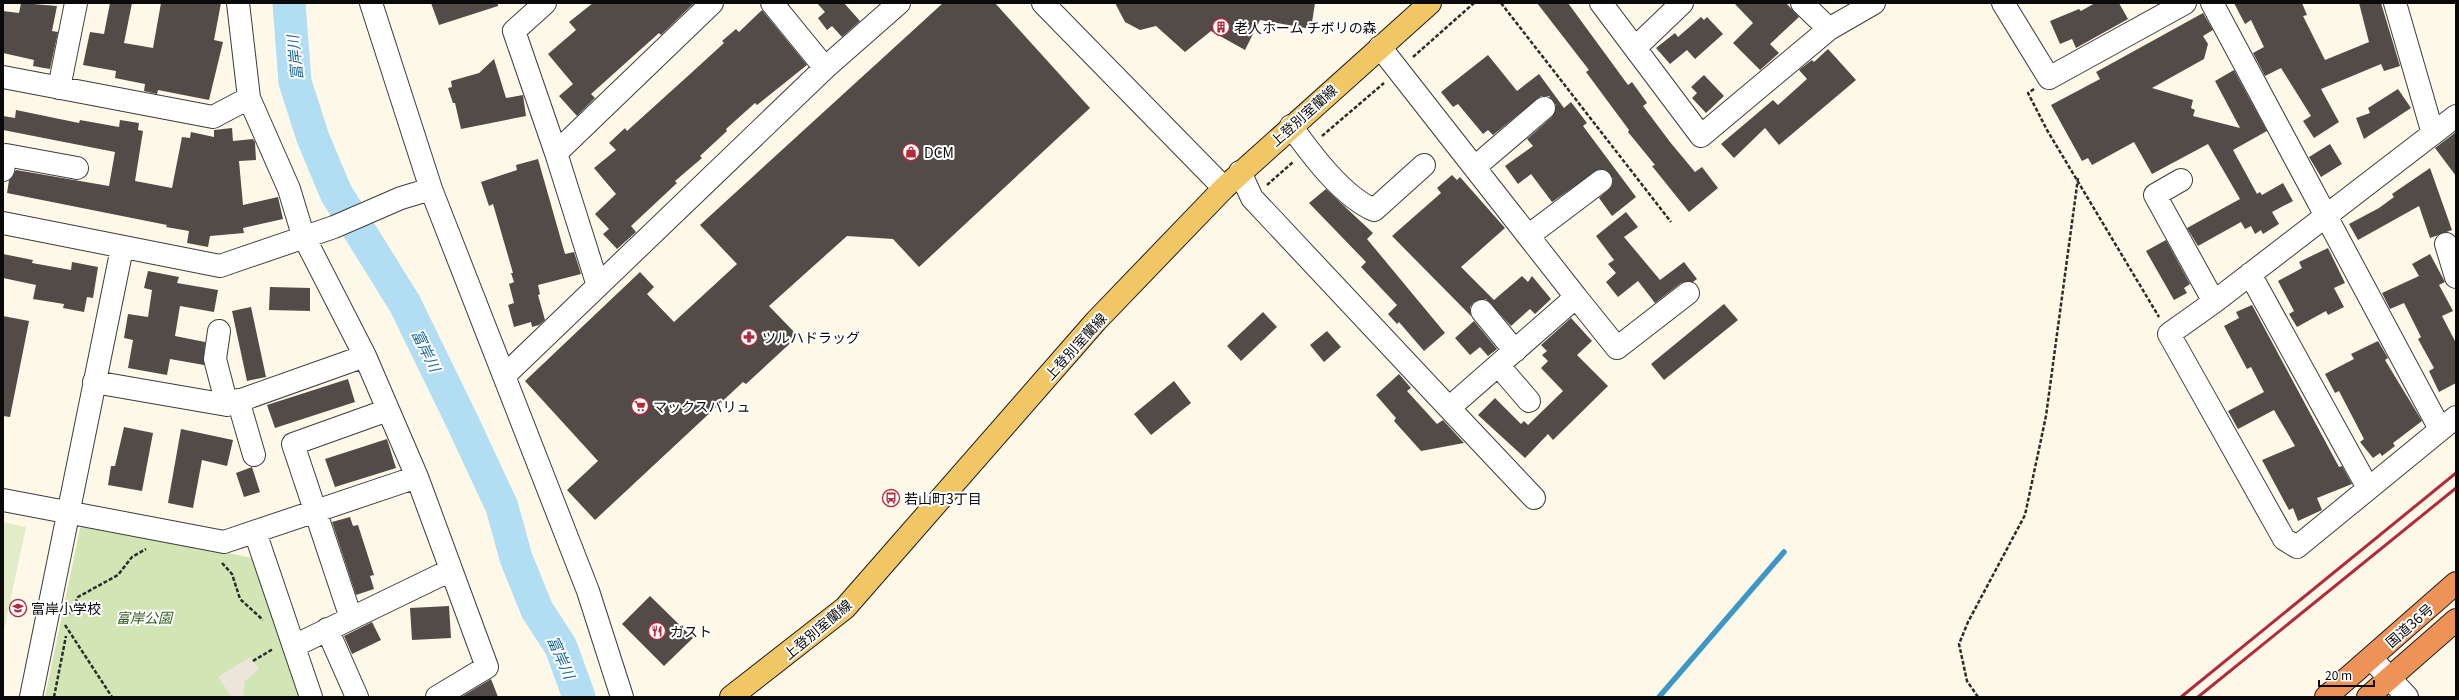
<svg xmlns="http://www.w3.org/2000/svg" width="2459" height="700" viewBox="0 0 2459 700" font-family="Georgia,'Noto Sans JP',serif">
<style>
.green{fill:#d1e5b5}
.pitch{fill:#e2edc7}
.plaza{fill:#ece6da}
.lines{fill:none;stroke-linecap:round;stroke-linejoin:round}
.stream{stroke:#3c97c5;stroke-width:5.5}
.river{stroke:#b1def2;stroke-width:33}
.building{fill:#524b48}
.minor-casing{stroke:#3d3d3d;stroke-width:24}
.major-casing{stroke:#1b1b1b;stroke-width:24}
.highway-casing{stroke:#1b1b1b;stroke-width:24}
.path{stroke:#2c2c2c;stroke-width:2.5;stroke-dasharray:4 2;stroke-linecap:butt}
.minor{stroke:#fff;stroke-width:22}
.major{stroke:#f1c766;stroke-width:22}
.highway{stroke:#ed9358;stroke-width:22}
.rail{stroke:#b22b3a;stroke-width:3}
.labels{text-anchor:middle;dominant-baseline:central;stroke-width:4;stroke-linejoin:round;paint-order:stroke}
.poi-label{font-size:14px;fill:#0a0a0a;stroke:#fff;text-anchor:start}
.street-label{font-size:14px;fill:#0a0a0a;stroke:#fff}
.park-label{font-size:14px;font-style:italic;fill:#305e1f;stroke:#fff}
.water-label{font-size:15px;font-style:italic;fill:#1c6794;stroke:#fff}
</style>
<rect width="100%" height="100%" fill="#fef8e9"/>
<path class="green" d="M89,523L252,558L305,697H45L80,528Z"/>
<path class="pitch" d="M3,522L26,527L3,635Z"/>
<path class="plaza" d="M250,657L259,669L245,681L243,697H232L218,677Z"/>
<g class="lines">
<path class="stream" d="M1659,697L1784,552"/>
<path class="river" d="M289,3L295,82L313,138L336,193L405,304L462,421L502,507L516,558L537,610L561,647L579,697"/>
</g>
<path class="building" d="M21,3L57,6L52,31L58,32L50,69L33,66L34,60L3,53V11L19,13Z
M110,3H132L124,43L153,48L161,3H221L214,40L223,42L209,100L158,90L157,94L144,91L145,84L115,78L116,71L83,65L90,32L104,34Z
M431,3H498V6L439,25Z
M593,3H694L661,35L659,33L591,94L595,98L577,116L559,96L573,84L548,54L576,30L569,22Z
M817,3H844L860,21L842,37L832,26L827,30L818,18L825,12Z
M943,3H995L1090,108L919,267L893,239L847,236L769,306L798,336L746,384L743,382L595,520L567,490L598,461L525,381L640,272L654,287L647,294L674,322L737,264L700,225Z
M1115,3H1315L1311,29L1260,20L1245,50L1211,31L1185,52L1156,26L1140,30L1125,22Z
M1537,3H1568L1628,85L1632,82L1647,103L1643,106L1670,142L1695,172L1702,167L1718,188L1689,212L1652,166L1655,165L1628,132L1629,130L1586,72L1589,70Z
M1734,3H1786L1799,17L1770,44L1779,53L1760,70L1733,43L1753,23Z
M2095,3H2119L2128,19L2076,48L2072,39L2060,44L2050,21L2079,9L2081,11Z
M2234,3H2302L2307,15L2303,16L2325,60L2369,42L2359,3H2381L2400,66L2384,71L2381,64L2321,89L2339,122L2314,138L2303,121L2311,116L2281,68L2265,76L2253,53L2264,47L2251,20L2245,24Z
M762,10L807,65L757,105L755,103L726,129L727,131L700,156L702,158L675,181L677,183L631,226L636,232L617,249L603,234L609,229L595,214L616,194L594,168L616,150L609,143L625,128L627,131L689,75L724,43L722,41L736,29L739,32Z
M2203,13L2213,30L2203,36L2208,44L2204,59L2152,88L2193,100L2191,108L2195,110L2193,116L2240,128L2215,81L2234,70L2267,131L2233,150L2257,194L2260,192L2262,195L2283,183L2293,201L2272,212L2279,224L2263,234L2261,230L2255,234L2251,226L2245,229L2241,222L2198,246L2187,228L2240,199L2208,144L2152,174L2134,142L2092,165L2088,158L2082,161L2051,105L2100,79L2096,72Z
M1701,17L1704,20L1707,17L1723,34L1695,59L1687,50L1670,64L1656,48L1675,33L1678,37Z
M1828,49L1856,80L1779,145L1765,128L1734,158L1721,144L1773,100L1778,105L1807,79L1799,70L1812,60L1814,62Z
M1488,55L1517,91L1539,74L1564,108L1571,102L1587,123L1583,126L1636,197L1612,216L1599,198L1612,186L1613,179L1606,170L1600,169L1552,202L1531,174L1518,184L1505,166L1533,146L1527,139L1552,117L1556,105L1549,96H1541L1493,135L1488,130L1483,134L1458,104L1453,107L1441,92Z
M494,59L506,98L523,95L526,116L461,129L455,103H453L448,88L452,87L451,81L479,73Z
M1704,75L1724,96L1706,113L1692,98L1697,93L1691,87Z
M2398,89L2411,108L2364,139L2356,118L2370,113L2368,108Z
M16,110L79,123L80,120L119,127L120,120L139,123L138,130L143,131L135,181L172,188L182,137L190,138L191,132L214,137V130L232,128L233,141L253,139L255,142L256,160L239,161L243,205L278,197L283,219L243,228L244,233L210,236L208,247L187,243L189,231L166,227L167,225L7,193L9,180L16,170L109,186L115,152L3,130V116L15,118Z
M2456,132V176L2435,148Z
M2330,144L2342,164L2321,177L2309,157Z
M538,159L565,254L574,252L581,274L538,285L540,294L538,295L545,320L539,325L532,327L531,322L514,327L508,305L514,303L509,284L514,282L511,273H513L493,204L489,206L481,182L517,170L516,165Z
M2430,168L2452,230L2430,238L2419,206L2358,240L2349,224L2379,208L2394,197L2392,194Z
M1452,175L1457,180L1460,177L1505,228L1461,267L1494,300L1522,276L1528,282L1532,276L1551,299L1535,314L1530,309L1511,326L1486,299L1474,302L1470,307L1471,316L1392,236L1441,193L1437,188Z
M1326,189L1373,233L1367,239L1445,333L1424,351L1399,322L1397,324L1388,314L1397,305L1361,267L1366,262L1309,203Z
M1626,212L1638,227L1624,237L1660,280L1684,262L1697,279L1693,282L1681,283L1655,303L1638,281L1618,297L1606,282L1616,273L1608,264L1614,260L1596,236Z
M2166,240L2190,284L2184,288L2187,293L2174,300L2146,251Z
M2328,248L2345,283L2334,288L2344,307L2328,315L2326,311L2297,327L2289,314L2294,311L2278,281L2302,268L2299,262Z
M3,254L33,260L32,263L71,270L72,262L98,267L93,298L87,297L84,312L63,308L64,304L33,299L36,285L3,278Z
M2430,254L2445,282L2439,285L2453,311L2442,316L2456,343V383L2439,392L2429,371L2434,368L2418,339L2421,337L2404,303L2390,309L2382,293L2419,276L2412,264Z
M148,271L179,277L177,283L218,290L214,312L180,306L175,336L205,342L204,365L170,359L167,375L128,368L133,340L124,338L128,314L148,317L152,290L144,288Z
M270,287L310,288V311L269,310Z
M1724,304L1738,320L1664,380L1651,364Z
M2252,305L2339,467L2342,466L2352,484L2317,498L2322,510L2298,521L2293,508L2289,510L2262,460L2295,446L2274,410L2238,429L2228,411L2264,392L2251,367L2247,369L2224,326L2239,318L2236,312Z
M251,307L266,377L247,381L232,311Z
M1263,312L1277,327L1241,361L1227,346Z
M3,316L29,321L10,417L3,416Z
M1571,318L1592,341L1577,355L1608,386L1553,440L1548,434L1525,458L1478,415L1495,398L1521,424L1524,421L1528,425L1563,391L1541,368L1548,361L1542,355L1547,351L1541,345Z
M1474,321L1497,349L1488,356L1480,347L1470,355L1455,338Z
M1327,331L1341,347L1324,362L1310,345Z
M2378,341L2388,358L2385,360L2422,421L2393,443L2395,446L2382,456L2380,453L2373,458L2360,442L2364,439L2339,391L2335,393L2325,374L2354,359L2351,354Z
M1399,374L1411,388L1407,391L1437,424L1443,420L1464,443L1421,451L1394,421L1396,418L1376,395Z
M348,379L355,402L275,428L267,405Z
M1174,381L1191,403L1151,435L1134,414Z
M124,427L153,433L142,491L108,485L111,466H115Z
M181,429L233,440L227,466L202,460L193,508L168,503Z
M387,439L396,468L335,487L325,459Z
M252,467L260,492L244,497L236,473Z
M350,517L353,526L358,525L374,575L370,576L374,589L356,595L332,522Z
M650,596L693,638L664,666L622,624Z
M449,606L451,638L412,640L410,608Z
M372,622L381,640L352,654L344,636Z
M491,679L498,697H461Z"/>
<g class="lines">
<g class="minor-casing">
<path id="minor" d="M238,3L249,98L289,189L303,235L365,356L417,477L487,667L437,697
M371,3L431,189L588,591L622,697
M545,3L514,31L556,153L598,286
M772,3L825,68
M1043,3L1224,188
M1601,3L1701,136L1829,29L1874,3
M1802,3L1829,29
M2003,3L2049,78L2185,3
M2212,3L2440,429
M2395,3L2433,134
M1635,48L1682,3
M3,77L213,117L249,98
M59,88L76,3
M2456,116L2214,302L2169,334L2284,539L2297,547L2456,417
M1291,126C1311,154 1342,196 1374,210L1424,165
M556,153L712,3
M1475,167L1544,108
M3,170L6,155L77,168
M1240,172L1252,198L1449,408L1576,297L1380,47
M2181,180L2155,195L2214,302
M3,223L220,266L334,227L401,198L431,189
M1528,236L1601,181
M2446,244L2456,277
M2250,274L2368,488
M1576,297L1617,348L1688,293
M1482,311L1515,351
M219,331L215,359L227,405
M1498,365L1529,401
M504,376L825,68L899,3
M94,382L227,405L365,356
M238,400L254,455
M1449,408L1534,498
M3,500L224,542L417,477
M255,532L311,697
M351,618L293,444L388,410
M327,629L357,697
M294,646L451,570
M2371,658L2407,697
M31,697L122,248"/>
</g>
<g class="major-casing">
<path id="major" d="M731,697L845,608L1096,321L1224,188L1430,3"/>
</g>
<g class="highway-casing">
<path id="highway" d="M2326,697L2456,583
M2368,697L2456,620"/>
</g>
<path class="path" d="M1501,3L1671,222
M1413,57L1474,3
M2034,89L2028,93L2047,130L2159,317
M1322,136L1384,83
M1267,185L1293,162
M222,563L232,574L240,599L263,620
M70,614L78,597L118,575L132,557L146,549
M65,625L112,697
M253,661L273,649
M54,697L66,636
M1978,697L1967,681L1959,644L1968,622L2025,515L2046,416L2078,178"/>
<use href="#minor" class="minor"/>
<use href="#major" class="major"/>
<use href="#highway" class="highway"/>
<path class="rail" d="M2181,697L2456,473
M2198,697L2456,488"/>
</g>
<defs>
<g id="building-ring" transform="scale(0.9)"><circle r="9.5" fill="#fff" stroke="#b22b3a" stroke-width="1.5"/><path d="M-4-6H4V6H1V3H-1V6H-4ZM-2.5-4.3h1.7v1.8h-1.7ZM.8-4.3h1.7v1.8H.8ZM-2.5-1h1.7V.8h-1.7ZM.8-1h1.7V.8H.8Z" fill="#b22b3a"/></g>
<g id="shop-ring" transform="scale(0.9)"><circle r="9.5" fill="#fff" stroke="#b22b3a" stroke-width="1.5"/><path d="M-5-2.5h2.3a2.7 3.5 0 0 1 5.4 0H5L5.5 6h-11ZM-1.5-2.5h3a1.5 2.3 0 0 0-3 0Z" fill="#b22b3a"/></g>
<g id="pharmacy-ring" transform="scale(0.9)"><circle r="9.5" fill="#fff" stroke="#b22b3a" stroke-width="1.5"/><path d="M-2-6h4v4h4v4h-4v4h-4v-4h-4v-4h4Z" fill="#b22b3a"/></g>
<g id="supermarket-ring" transform="scale(0.9)"><circle r="9.5" fill="#fff" stroke="#b22b3a" stroke-width="1.5"/><path d="M-6-5.5h2.5l.6 2H6L4.5 2H-2.5L-4.4-4H-6ZM-1.5 3.2a1.3 1.3 0 1 0 .1 0ZM3 3.2a1.3 1.3 0 1 0 .1 0Z" fill="#b22b3a"/></g>
<g id="bus-ring" transform="scale(0.9)"><circle r="9.5" fill="#fff" stroke="#b22b3a" stroke-width="1.5"/><path d="M-5-6H5V4H4V6H2V4H-2V6H-4V4H-5ZM-3.5-4V0h7V-4ZM-3.5 1.2v1.5H-2V1.2ZM2 1.2v1.5H3.5V1.2Z" fill="#b22b3a"/></g>
<g id="school-ring" transform="scale(0.9)"><circle r="9.5" fill="#fff" stroke="#b22b3a" stroke-width="1.5"/><path d="M0-5L7-2L0 1L-7-2ZM-4 1L0 2.5L4 1V4Q0 6-4 4Z" fill="#b22b3a"/></g>
<g id="restaurant-ring" transform="scale(0.9)"><circle r="9.5" fill="#fff" stroke="#b22b3a" stroke-width="1.5"/><path d="M-5-6h1v4h1v-4h1v4h1v-4h1v5L-1.5 .5V6h-2V.5L-5-1ZM5-6V6H3V1.5H1.5Q1.5-4 5-6Z" fill="#b22b3a"/></g>
</defs>
<g fill-rule="evenodd">
<use href="#building-ring" x="1221" y="27"/>
<use href="#shop-ring" x="911" y="152"/>
<use href="#pharmacy-ring" x="749" y="337"/>
<use href="#supermarket-ring" x="640" y="406"/>
<use href="#bus-ring" x="891" y="498"/>
<use href="#school-ring" x="18" y="608"/>
<use href="#restaurant-ring" x="657" y="631"/>
</g>
<g class="labels">
<g class="poi-label">
<text x="1234" y="27">老人ホーム チボリの森</text>
<text x="924" y="152">DCM</text>
<text x="762" y="337">ツルハドラッグ</text>
<text x="653" y="406">マックスバリュ</text>
<text x="904" y="498">若山町3丁目</text>
<text x="31" y="608">富岸小学校</text>
<text x="670" y="631">ガスト</text>
</g>
<g class="street-label">
<text transform="translate(1303 115) rotate(-42)">上登別室蘭線</text>
<text transform="translate(1075 346) rotate(-48)">上登別室蘭線</text>
<text transform="translate(2409 625) rotate(-41)">国道36号</text>
<text transform="translate(817 629) rotate(-40)">上登別室蘭線</text>
</g>
<g class="park-label">
<text x="144" y="617">富岸公園</text>
</g>
<g class="water-label">
<text transform="translate(294 58) rotate(-96)">富岸川</text>
<text transform="translate(427 350) rotate(64)">富岸川</text>
<text transform="translate(562 657) rotate(66)">富岸川</text>
</g>
</g>
<rect width="2459" height="700" fill="none" stroke="#0a0a0a" stroke-width="8"/>
<path d="M2319 680v6h55v-6" fill="none" stroke="#0a0a0a" stroke-width="2"/>
<text x="2325" y="680" font-size="12" fill="#0a0a0a" stroke="#ffffff" stroke-width="3" paint-order="stroke">20 m</text>
</svg>
